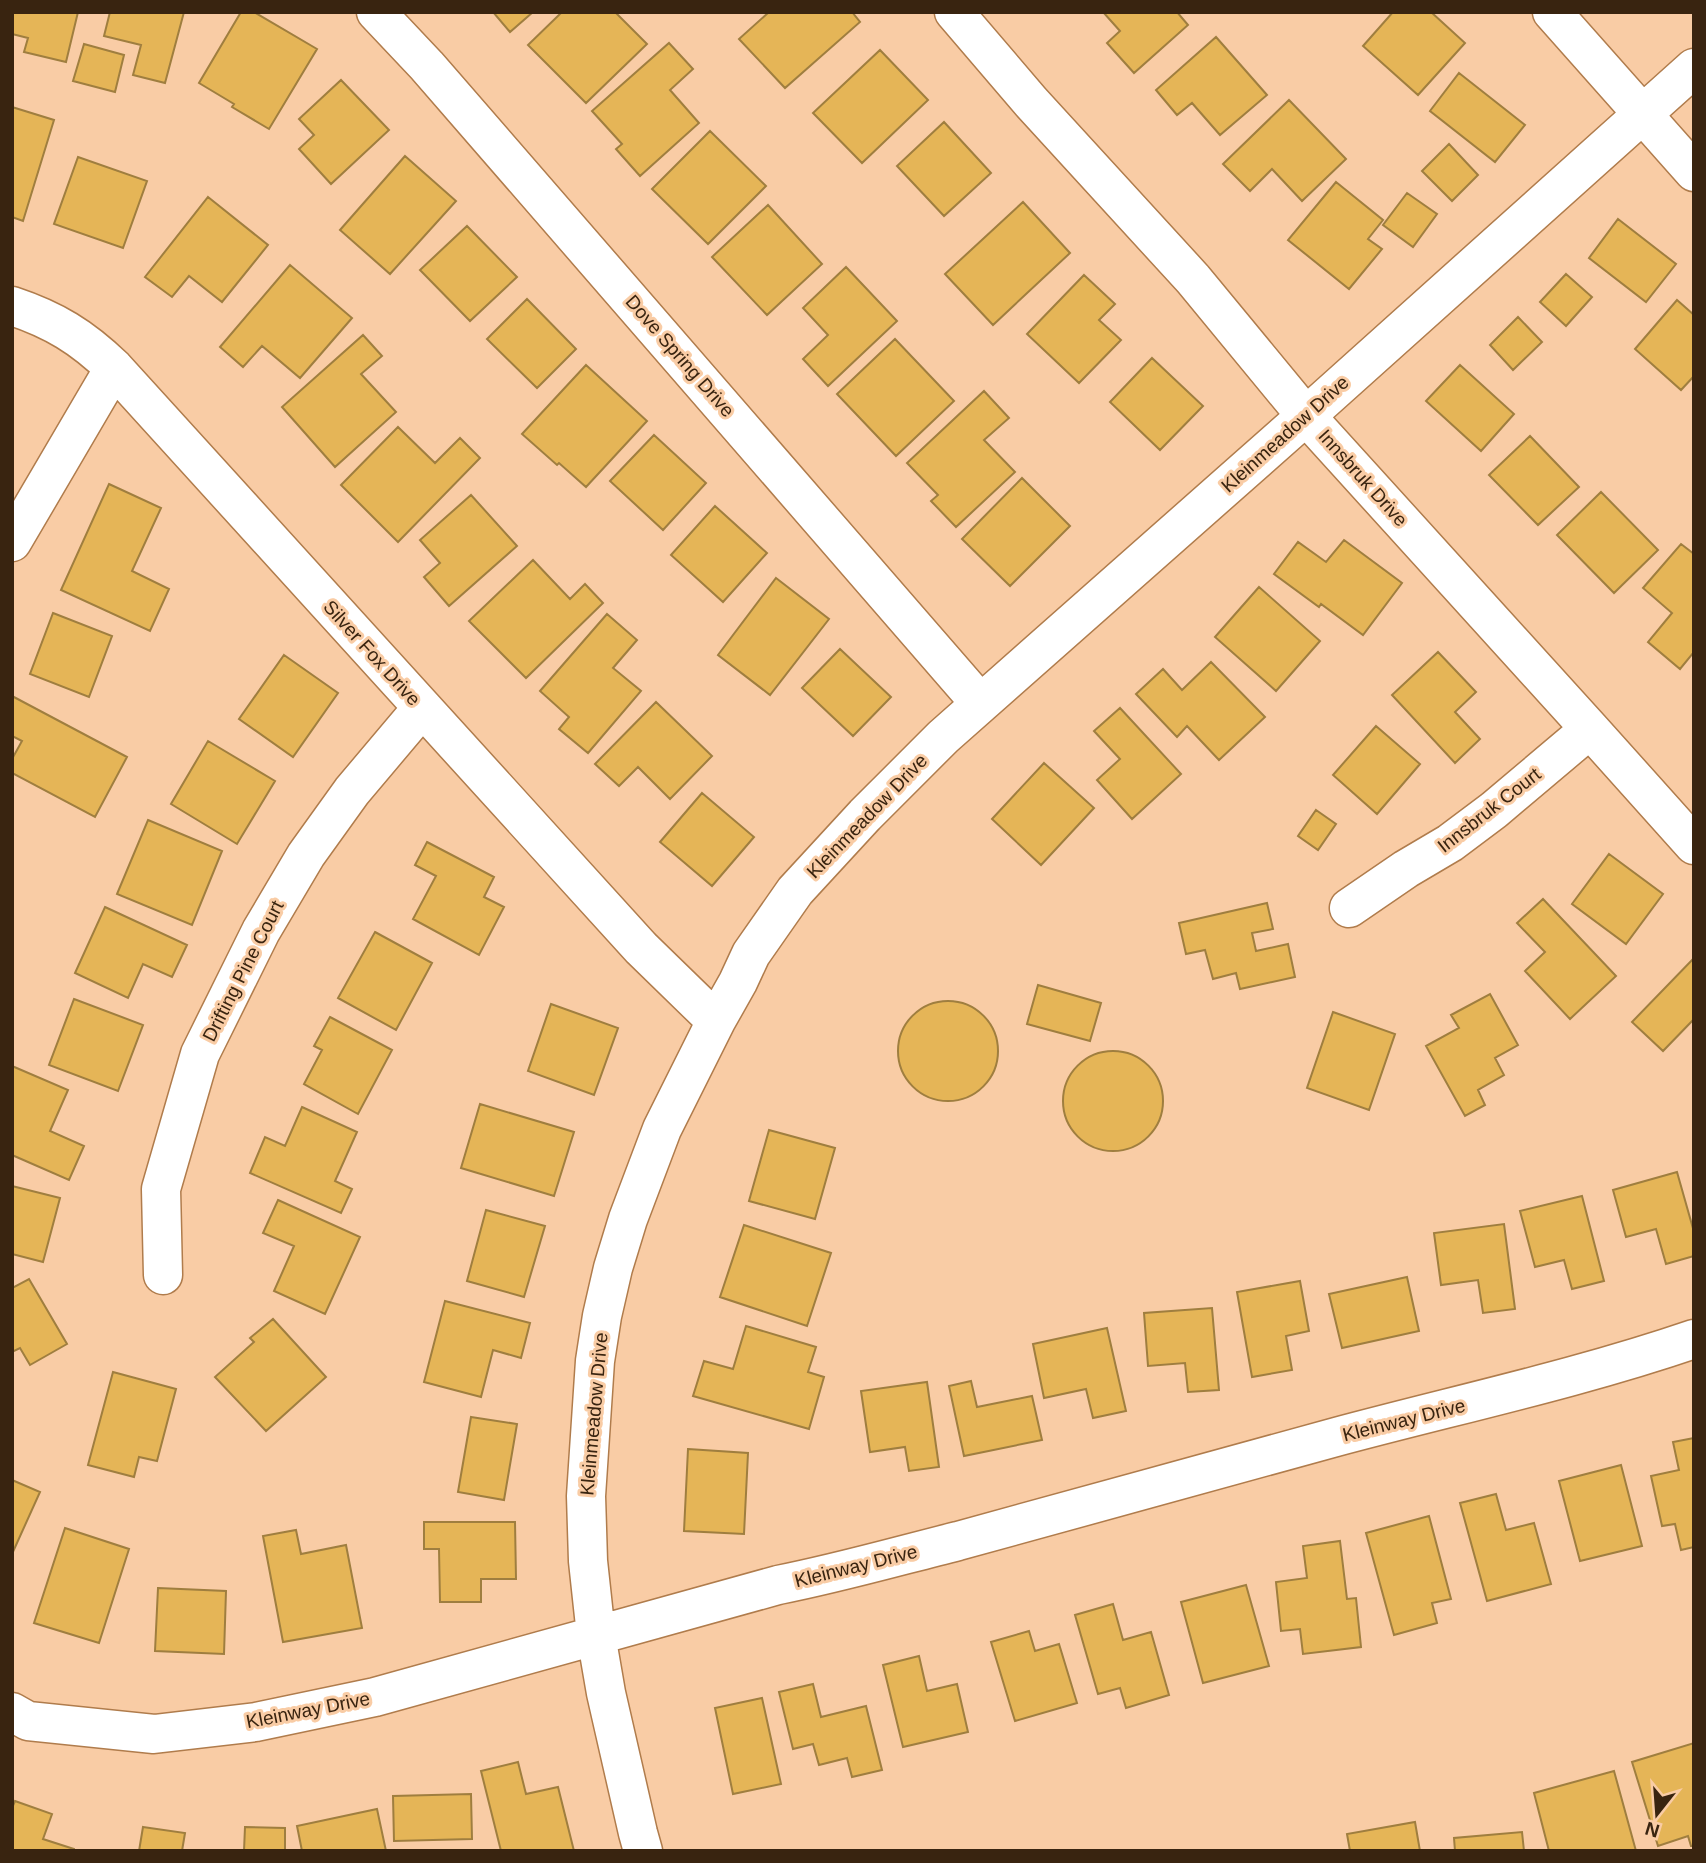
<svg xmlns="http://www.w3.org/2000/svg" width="1706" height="1863" viewBox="0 0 1706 1863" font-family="Helvetica,sans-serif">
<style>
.building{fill:#e5b557;stroke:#9f7e3f;stroke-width:2}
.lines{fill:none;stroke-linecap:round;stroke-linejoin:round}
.minor-casing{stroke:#b07c4c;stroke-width:41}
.minor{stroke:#fff;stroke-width:38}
.labels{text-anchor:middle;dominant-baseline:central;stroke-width:6;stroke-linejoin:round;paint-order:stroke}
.street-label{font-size:19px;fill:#392410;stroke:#f9cca5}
</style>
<rect width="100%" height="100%" fill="#f9cca5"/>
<path class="building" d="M12,12H78L66,62L24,52L28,38L12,34Z
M110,12H184L165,83L133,75L141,45L104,36Z
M241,12H254L317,49L269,129L232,107L234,104L199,83Z
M493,12H533L510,32Z
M562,12H615L647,44L586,103L528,45Z
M769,12H852L860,22L785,88L739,39Z
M1103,12H1177L1188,25L1134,73L1107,43L1120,31Z
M1393,12H1431L1465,43L1418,95L1363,46Z
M1216,37L1267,95L1220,135L1192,103L1177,115L1156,90Z
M669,43L693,69L670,90L699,123L640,176L616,149L622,144L592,111Z
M84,44L124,55L115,92L73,81Z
M880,50L928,100L862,163L813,113Z
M1459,73L1525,125L1495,162L1430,111Z
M341,80L389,130L331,184L299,149L314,135L299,119Z
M1289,100L1346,159L1302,201L1272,169L1250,191L1223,164Z
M12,107L54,120L23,221L12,217Z
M944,122L991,173L944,216L897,166Z
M710,131L766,186L708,244L652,189Z
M1449,144L1478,175L1452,201L1422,171Z
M405,156L456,201L390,274L340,230Z
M78,157L147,181L123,248L54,224Z
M1336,182L1383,220L1368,239L1382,249L1349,289L1288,240Z
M1407,193L1437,214L1413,247L1383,225Z
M208,197L268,245L222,302L189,276L172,297L145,277Z
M1023,202L1070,253L993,325L945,274Z
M768,205L822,264L767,315L712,257Z
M1618,219L1676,264L1646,302L1589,258Z
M467,226L517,277L470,321L420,270Z
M290,265L352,318L300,378L262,346L243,367L220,347Z
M846,267L897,321L828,386L803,359L828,335L803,308Z
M1566,274L1592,297L1566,326L1540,302Z
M1084,275L1115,304L1099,320L1121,340L1079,383L1027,334Z
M527,299L576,349L537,388L487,339Z
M1677,300L1694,315V376L1681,390L1635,349Z
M1518,317L1542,342L1513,370L1490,345Z
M363,335L382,356L361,374L396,412L335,467L282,407Z
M895,339L954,401L896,456L837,394Z
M1152,358L1203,406L1160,450L1110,402Z
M586,365L647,421L586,487L559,463L557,465L522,434Z
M1460,365L1514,414L1481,451L1426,401Z
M984,391L1009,418L984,440L1015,472L956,527L931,501L938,495L907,463Z
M398,427L435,463L460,438L480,458L398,542L341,485Z
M654,435L706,483L663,530L610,481Z
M1530,436L1579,487L1538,525L1489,475Z
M1022,478L1070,526L1010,586L962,539Z
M109,484L161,508L132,571L169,589L150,631L61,590Z
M1601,492L1658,550L1614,593L1557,535Z
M471,495L517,546L449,606L424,577L440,563L420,540Z
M715,506L767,553L723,602L671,555Z
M1344,540L1402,583L1363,635L1321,604L1319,607L1274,574L1298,542L1326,562Z
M1681,544L1694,554V652L1680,669L1648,642L1672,613L1643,588Z
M533,560L570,599L585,584L603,603L526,678L469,621Z
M776,578L829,619L770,695L718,655Z
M1259,587L1320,641L1276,691L1215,637Z
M53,613L112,636L89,697L30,674Z
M607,614L637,640L613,668L641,691L588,753L559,729L569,717L540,691Z
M840,649L891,697L853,736L802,688Z
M1438,652L1476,692L1455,712L1480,739L1455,763L1392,695Z
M284,655L338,693L293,757L239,719Z
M1211,662L1265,717L1219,760L1187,726L1177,737L1136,694L1163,669L1182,690Z
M12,696L127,757L95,817L12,773V759L22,741L12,736Z
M656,702L712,756L670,799L638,767L619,786L595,764Z
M1120,708L1181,774L1132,819L1097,780L1120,759L1094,731Z
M1376,726L1420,764L1377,814L1333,775Z
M208,741L275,781L237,844L171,804Z
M1044,763L1094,808L1041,865L992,819Z
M702,793L754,837L712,886L660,842Z
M1316,810L1336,824L1318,850L1298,836Z
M148,820L222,851L192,925L117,894Z
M427,842L494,877L484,897L504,907L479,955L413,919L436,876L415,865Z
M1609,854L1663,894L1626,944L1572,904Z
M1543,899L1616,976L1570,1019L1525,971L1545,952L1517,923Z
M1267,903L1273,929L1252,933L1256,951L1288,944L1295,977L1240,989L1236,973L1213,979L1205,950L1186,954L1179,923Z
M105,907L187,945L172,977L143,964L128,998L75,973Z
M375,932L432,963L396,1030L338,998Z
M1694,958V1019L1663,1051L1632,1022Z
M1038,985L1101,1003L1090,1041L1027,1024Z
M1490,994L1518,1045L1495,1058L1504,1075L1478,1090L1485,1105L1465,1116L1426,1046L1459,1028L1451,1015Z
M74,999L143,1025L118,1091L49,1065Z
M898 1051a50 50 0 1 1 100 0a50 50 0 1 1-100 0Z
M551,1004L618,1028L594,1095L528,1071Z
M1333,1012L1395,1034L1369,1110L1307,1088Z
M330,1017L392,1050L358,1114L304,1084L322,1050L314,1046Z
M1063 1101a50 50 0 1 1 100 0a50 50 0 1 1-100 0Z
M12,1066L68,1090L50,1131L84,1146L69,1180L12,1155Z
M480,1104L574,1132L554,1196L461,1168Z
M302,1107L357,1132L335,1181L352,1189L341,1213L250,1173L265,1137L285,1146Z
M769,1130L835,1148L815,1219L749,1201Z
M1677,1172L1694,1232V1256L1666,1264L1656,1229L1626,1237L1613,1190Z
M12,1186L60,1198L43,1262L12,1254Z
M1582,1196L1604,1281L1572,1289L1564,1260L1535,1267L1520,1211Z
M278,1200L360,1237L325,1314L274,1291L294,1246L263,1233Z
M486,1210L545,1226L524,1297L467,1281Z
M1504,1224L1515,1309L1483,1313L1478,1280L1441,1285L1434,1233Z
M744,1225L831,1253L807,1326L720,1297Z
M1407,1277L1419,1331L1342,1348L1329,1294Z
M29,1279L67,1344L30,1365L20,1348L12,1352V1288Z
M1300,1281L1309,1331L1286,1336L1292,1370L1252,1377L1237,1292Z
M445,1301L530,1323L521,1358L493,1350L481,1397L424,1382Z
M1212,1308L1219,1390L1188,1392L1185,1363L1148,1366L1144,1313Z
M273,1319L326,1377L266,1431L215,1377L254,1342L250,1338Z
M746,1326L816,1347L808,1372L824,1377L809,1429L693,1396L704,1361L733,1369Z
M1107,1328L1126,1411L1093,1418L1086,1389L1044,1398L1033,1344Z
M113,1372L176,1389L157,1461L139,1457L134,1477L88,1465Z
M971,1381L977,1407L1032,1396L1042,1440L964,1456L949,1386Z
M927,1382L939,1467L909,1471L905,1447L870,1452L861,1391Z
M471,1417L517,1424L504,1500L458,1492Z
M1694,1438V1547L1681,1550L1675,1524L1662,1526L1651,1476L1679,1470L1673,1442Z
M688,1449L748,1453L744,1534L684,1531Z
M1621,1465L1642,1546L1580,1561L1559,1481Z
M12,1480L40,1492L12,1554Z
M1496,1494L1506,1530L1534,1523L1551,1584L1487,1601L1460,1503Z
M1429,1516L1451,1599L1432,1603L1437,1623L1394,1635L1366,1533Z
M424,1522H515L516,1579H481V1602H440L439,1549H424Z
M65,1528L129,1549L99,1643L34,1623Z
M296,1530L301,1554L346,1545L362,1628L283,1642L263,1536Z
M1340,1541L1347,1599L1356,1598L1361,1647L1303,1654L1300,1629L1281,1631L1276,1582L1307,1578L1303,1546Z
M1246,1585L1269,1666L1203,1683L1181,1602Z
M158,1588L226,1591L224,1654L155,1651Z
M1113,1604L1123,1640L1151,1632L1169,1695L1126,1708L1120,1688L1098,1694L1075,1615Z
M1029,1631L1035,1651L1059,1644L1077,1703L1015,1721L991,1642Z
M919,1656L927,1691L957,1684L968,1732L903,1747L883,1665Z
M813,1684L821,1717L866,1706L882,1770L852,1777L847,1758L819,1765L813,1744L793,1749L779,1692Z
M762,1698L781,1784L733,1794L715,1708Z
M1694,1743V1846H1691L1688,1836L1658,1846L1632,1762Z
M518,1762L526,1794L558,1787L574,1851H501L481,1771Z
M1614,1771L1636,1851H1549L1534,1793Z
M471,1794L472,1839L394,1841L393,1796Z
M15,1801L52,1814L43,1839L74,1849V1851H12V1808Z
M377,1809L386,1851H302L297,1826Z
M1415,1822L1420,1851H1350L1347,1834Z
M143,1827L185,1833L182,1851H139Z
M245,1827L285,1828V1851H244Z
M1522,1832L1524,1851H1455L1454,1838Z"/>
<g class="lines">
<g class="minor-casing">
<path id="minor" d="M376,12L427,66L980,703
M954,12L1031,102L1193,279L1306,416L1590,729L1694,845
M1552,12L1694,172
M12,306C54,320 82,337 114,368L641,948L716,1021
M12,542L114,368
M1349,908L1406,869L1450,843L1494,810L1590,729
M163,1275L161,1189L200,1054L261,931L306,855L352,791L422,708
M12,1712L28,1721L154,1734L256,1722L375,1697L778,1585C839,1573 898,1556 958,1541C1084,1507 1210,1471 1336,1437C1455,1405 1577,1379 1694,1339
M643,1851L638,1833L606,1693L596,1635L588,1561L586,1496L595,1361L602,1316L613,1268L628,1219L662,1129L716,1021L738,982L751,954L795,891L865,815L943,737L1306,416L1694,68"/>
</g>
<use href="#minor" class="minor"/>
</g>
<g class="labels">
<g class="street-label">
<text transform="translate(680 356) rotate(49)">Dove Spring Drive</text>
<text transform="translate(1285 434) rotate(-42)">Kleinmeadow Drive</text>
<text transform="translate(1363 478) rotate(48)">Innsbruk Drive</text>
<text transform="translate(372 653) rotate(48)">Silver Fox Drive</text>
<text transform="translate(1489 810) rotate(-38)">Innsbruk Court</text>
<text transform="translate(867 816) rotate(-46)">Kleinmeadow Drive</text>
<text transform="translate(243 971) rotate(-63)">Drifting Pine Court</text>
<text transform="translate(594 1414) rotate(-85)">Kleinmeadow Drive</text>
<text transform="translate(1404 1420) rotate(-14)">Kleinway Drive</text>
<text transform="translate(856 1566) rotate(-14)">Kleinway Drive</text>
<text transform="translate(308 1710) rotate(-11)">Kleinway Drive</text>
</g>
</g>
<rect width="1706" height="1863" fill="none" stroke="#392410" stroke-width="28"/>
<g transform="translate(1657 1814) rotate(197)" stroke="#f9cca5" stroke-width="5" paint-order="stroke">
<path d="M0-5L12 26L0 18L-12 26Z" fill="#392410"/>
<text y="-10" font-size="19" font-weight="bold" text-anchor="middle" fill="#392410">N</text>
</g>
</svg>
